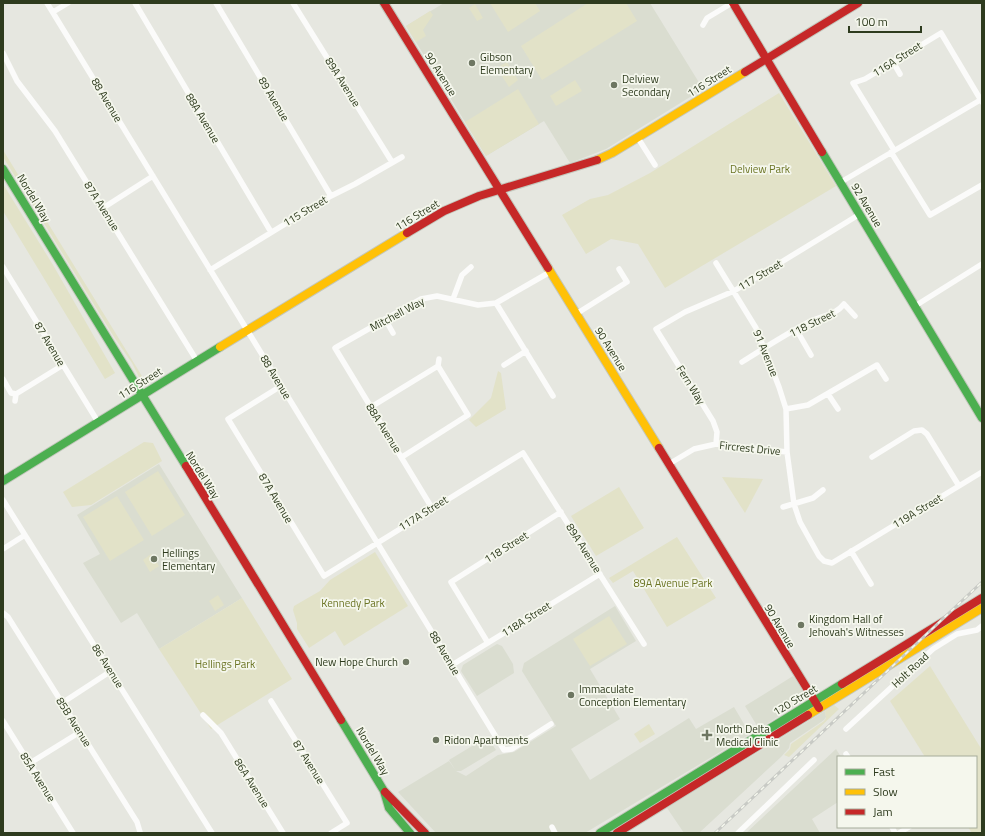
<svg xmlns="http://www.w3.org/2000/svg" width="985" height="836" viewBox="0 0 985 836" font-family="'Titillium Web',sans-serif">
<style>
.built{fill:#daddd0}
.green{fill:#e2e2c8}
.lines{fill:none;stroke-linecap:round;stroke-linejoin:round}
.fast-casing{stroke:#c3c7bc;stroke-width:10}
.slow-casing{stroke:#c3c7bc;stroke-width:10}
.jam-casing{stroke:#c3c7bc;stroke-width:10}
.street{stroke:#fbfbfa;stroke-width:5.5}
.fast{stroke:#4caf50;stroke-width:8}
.slow{stroke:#ffc107;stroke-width:8}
.jam{stroke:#c62828;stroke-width:8}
.rail-casing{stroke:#c8cac5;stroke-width:3}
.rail{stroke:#f5f7ed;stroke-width:1.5;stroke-dasharray:4.5;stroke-linecap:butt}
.poi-dot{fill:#6e7762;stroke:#f5f7ed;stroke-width:1.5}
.labels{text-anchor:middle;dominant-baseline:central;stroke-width:3.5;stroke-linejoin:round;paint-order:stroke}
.poi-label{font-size:11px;fill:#2e3b1e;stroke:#f5f7ed;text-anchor:start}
.street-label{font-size:11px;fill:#2e3b1e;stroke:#f5f7ed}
.park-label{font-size:11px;fill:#6c7525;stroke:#f5f7ed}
</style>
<rect width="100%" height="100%" fill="#e6e7e0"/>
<path class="built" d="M444,3H650L703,89L606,149L570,163L544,121L486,156L406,26Z
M159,464L242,598L159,649L137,613L121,623L83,563L100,554L77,515Z
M615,606L636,641L590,669L620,719L571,749L590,780L689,718L696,729L734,707L750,734L585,833H436L398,792L449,761L456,771L466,776L498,755L514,752L556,726L522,671L524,663Z
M497,644L502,646L513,664L514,673L477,696L461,671L463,665Z
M793,676L805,694L804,700L759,729L745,706Z
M825,711L826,717L824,720L790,743L789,748L781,757L699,833H684L667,808Z
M487,737L496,750L461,771H456L449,760Z
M836,749L841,757H838V802L812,819L820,833H746Z"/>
<path class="green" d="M490,3H535L540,11L508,32Z
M588,3H626L637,21L542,80L521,46Z
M475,4L483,18L477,21L469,8Z
M430,11L433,15L423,30L426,36L416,42L406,26Z
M507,62L518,80L509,87L500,73V66Z
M575,80L582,91L556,106L550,96Z
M518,89L539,124L486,156L465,122Z
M779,93L836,186L665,288L638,244L611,239L586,254L562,215L590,199L608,195L650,173Z
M3,150L145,381H149L169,370L148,383L141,381L132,363L114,337L3,157Z
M3,184L53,265L115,373L105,379L3,211Z
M498,371L501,373L506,409L476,427L469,420L491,398Z
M144,442L153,443L162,461L91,505L72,507L63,492Z
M158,471L185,515L152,536L125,492Z
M722,477L763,479L745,513Z
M619,487L644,528L596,556L571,516Z
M117,496L144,540L110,561L83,517Z
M677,537L716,598L667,627L633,571L613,583L609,578Z
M375,552L408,606L344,646L335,631L309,648L297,629V623L293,610L294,606L320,591L330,580Z
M151,554L159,566L150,572L143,560Z
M218,595L224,605L215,611L209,601Z
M242,598L292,679L211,729L159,649Z
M609,616L627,644L590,666L573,639Z
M930,666L982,750V833H972L968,827H976V757H925L890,701Z
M834,705L839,709L789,757L784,755L790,749L791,744L824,721L826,718L825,711Z
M649,724L655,734L640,743L634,734Z"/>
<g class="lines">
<g class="fast-casing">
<path id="fast" d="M822,152L982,418
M3,169L186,466
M3,481L220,347
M341,720L384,791L389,808L410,833
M600,833L842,684"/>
</g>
<g class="slow-casing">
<path id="slow" d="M597,160L612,153L745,72
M548,268L659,448
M220,347L407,233
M808,715L982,608"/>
</g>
<g class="jam-casing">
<path id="jam" d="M384,3L548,268
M733,3L822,152
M745,72L858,3
M407,233L444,211L479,196L597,160
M659,448L819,708
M186,466L341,720
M842,684L982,598
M385,792L425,833
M617,833L808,715"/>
</g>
<path class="street" d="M47,3L504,750L512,749L551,724
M135,3L271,232
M216,3L331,196
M293,3L392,162
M53,12L68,3
M703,25L707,18L732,3
M3,53L17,81L55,131L197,361
M893,62L900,74
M638,138L655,165
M894,150L853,83L865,79L941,33L982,102
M891,152L930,215L982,185
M841,182L982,99
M103,208L153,176
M716,263L756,328L779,387L786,409L787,452L794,504L800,522L819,556L824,561L832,563L982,472
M3,267L98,422
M210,270L331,196L355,184L402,157
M453,299L462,275L471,267
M496,303L553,396
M915,306L982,264
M576,314L627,282L619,269
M385,319L393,333
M796,329L811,355
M742,362C764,348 786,334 809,322C822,315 835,316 844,304L855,316
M504,365L526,351
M3,379L11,393L16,394
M281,386L228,419L324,576L523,453L644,644
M828,394L838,409
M15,401L16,394L63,365
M371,407L438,366L439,359
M786,409L808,405L877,365L886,379
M716,444L717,432L713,421L656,329L685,312L734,291L860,214
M402,457L468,415L438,366
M872,457L914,431L922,430L927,434L959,486
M669,464L694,449L716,444L787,452
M3,500L212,833
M783,507L813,498L823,490
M432,508L335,348L421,299L437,296L478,305L496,303L550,272
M3,549L25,535
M851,551L871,584
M3,613L8,617L137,822L140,832
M488,643L451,582L561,512
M452,665L600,574
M271,701L347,823L331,833
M62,703L111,671
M203,715L221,733L283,833
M3,721L73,833
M846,729L933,649L957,634L977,630L982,626
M846,754L848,757
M30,763L80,732
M552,827L555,833
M892,827L895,833
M738,833L814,760
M899,833L909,827"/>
<use href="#fast" class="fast"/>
<use href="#slow" class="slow"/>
<use href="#jam" class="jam"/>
<g class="rail-casing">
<path id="rail" d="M715,833L982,582"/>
</g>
<use href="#rail" class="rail"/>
</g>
<g class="poi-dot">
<circle cx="472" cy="63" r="4"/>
<circle cx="614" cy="85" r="4"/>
<circle cx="154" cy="559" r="4"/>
<circle cx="801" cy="625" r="4"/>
<circle cx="406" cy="662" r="4"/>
<circle cx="571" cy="695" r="4"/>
<path d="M705 729h4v4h4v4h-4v4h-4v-4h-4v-4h4z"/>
<circle cx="436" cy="740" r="4"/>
</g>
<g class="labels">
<g class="poi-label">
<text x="480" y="57">Gibson<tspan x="480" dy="13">Elementary</tspan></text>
<text x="622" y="79">Delview<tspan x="622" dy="13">Secondary</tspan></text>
<text x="162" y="553">Hellings<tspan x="162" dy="13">Elementary</tspan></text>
<text x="809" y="619">Kingdom Hall of<tspan x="809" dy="13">Jehovah's Witnesses</tspan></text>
<text x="398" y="662" text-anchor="end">New Hope Church</text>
<text x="579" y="689">Immaculate<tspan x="579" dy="13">Conception Elementary</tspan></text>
<text x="716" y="729">North Delta<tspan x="716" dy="13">Medical Clinic</tspan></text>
<text x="444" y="740">Ridon Apartments</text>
</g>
<g class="street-label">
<text transform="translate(897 59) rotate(-32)">116A Street</text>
<text transform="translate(441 74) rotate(58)">90 Avenue</text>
<text transform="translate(709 81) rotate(-32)">116 Street</text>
<text transform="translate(343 82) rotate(58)">89A Avenue</text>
<text transform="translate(274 99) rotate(59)">89 Avenue</text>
<text transform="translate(107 100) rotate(59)">88 Avenue</text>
<text transform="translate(203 118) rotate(59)">88A Avenue</text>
<text transform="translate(34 198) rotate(59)">Nordel Way</text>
<text transform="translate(867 205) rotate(59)">92 Avenue</text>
<text transform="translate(102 206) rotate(58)">87A Avenue</text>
<text transform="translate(305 211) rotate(-31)">115 Street</text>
<text transform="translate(417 215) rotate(-31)">116 Street</text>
<text transform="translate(760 275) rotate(-31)">117 Street</text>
<text transform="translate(397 314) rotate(-28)">Mitchell Way</text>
<text transform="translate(812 323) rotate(-26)">118 Street</text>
<text transform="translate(50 344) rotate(59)">87 Avenue</text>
<text transform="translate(611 349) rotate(58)">90 Avenue</text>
<text transform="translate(766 353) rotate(68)">91 Avenue</text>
<text transform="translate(276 377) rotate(59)">88 Avenue</text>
<text transform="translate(140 383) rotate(-32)">116 Street</text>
<text transform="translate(691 385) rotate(58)">Fern Way</text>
<text transform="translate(384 428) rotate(58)">88A Avenue</text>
<text transform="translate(750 448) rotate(6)">Fircrest Drive</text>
<text transform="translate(203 475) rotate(58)">Nordel Way</text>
<text transform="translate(276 498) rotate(59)">87A Avenue</text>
<text transform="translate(917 511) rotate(-31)">119A Street</text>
<text transform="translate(423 513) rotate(-32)">117A Street</text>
<text transform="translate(506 547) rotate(-32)">118 Street</text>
<text transform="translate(584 548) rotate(58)">89A Avenue</text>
<text transform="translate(526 619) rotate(-32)">118A Street</text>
<text transform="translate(780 626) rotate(59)">90 Avenue</text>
<text transform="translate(445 653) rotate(59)">88 Avenue</text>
<text transform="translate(108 666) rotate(58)">86 Avenue</text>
<text transform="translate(910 670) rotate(-43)">Holt Road</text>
<text transform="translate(795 700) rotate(-31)">120 Street</text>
<text transform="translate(74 722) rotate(58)">85B Avenue</text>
<text transform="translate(373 751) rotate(59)">Nordel Way</text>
<text transform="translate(309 762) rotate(58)">87 Avenue</text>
<text transform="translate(38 777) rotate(58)">85A Avenue</text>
<text transform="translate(252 783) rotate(58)">86A Avenue</text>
</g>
<g class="park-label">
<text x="760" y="169">Delview Park</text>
<text x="673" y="583">89A Avenue Park</text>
<text x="353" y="603">Kennedy Park</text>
<text x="225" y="664">Hellings Park</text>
</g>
</g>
<rect width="985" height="836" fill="none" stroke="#2e3b1e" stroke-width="8"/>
<rect x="837" y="756" width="140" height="72" fill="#f5f7ed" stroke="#a5ac9a"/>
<rect x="845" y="769" width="20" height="6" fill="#4caf50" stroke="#a5ac9a"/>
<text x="873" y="776" font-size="12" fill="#2e3b1e">Fast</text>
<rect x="845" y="789" width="20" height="6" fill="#ffc107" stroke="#a5ac9a"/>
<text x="873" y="796" font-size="12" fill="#2e3b1e">Slow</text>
<rect x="845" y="809" width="20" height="6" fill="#c62828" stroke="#a5ac9a"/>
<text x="873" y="816" font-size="12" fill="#2e3b1e">Jam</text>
<path d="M849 26v6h72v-6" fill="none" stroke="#2e3b1e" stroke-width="2"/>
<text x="855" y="26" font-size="12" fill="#2e3b1e" stroke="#f5f7ed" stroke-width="3" paint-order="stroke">100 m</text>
</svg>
